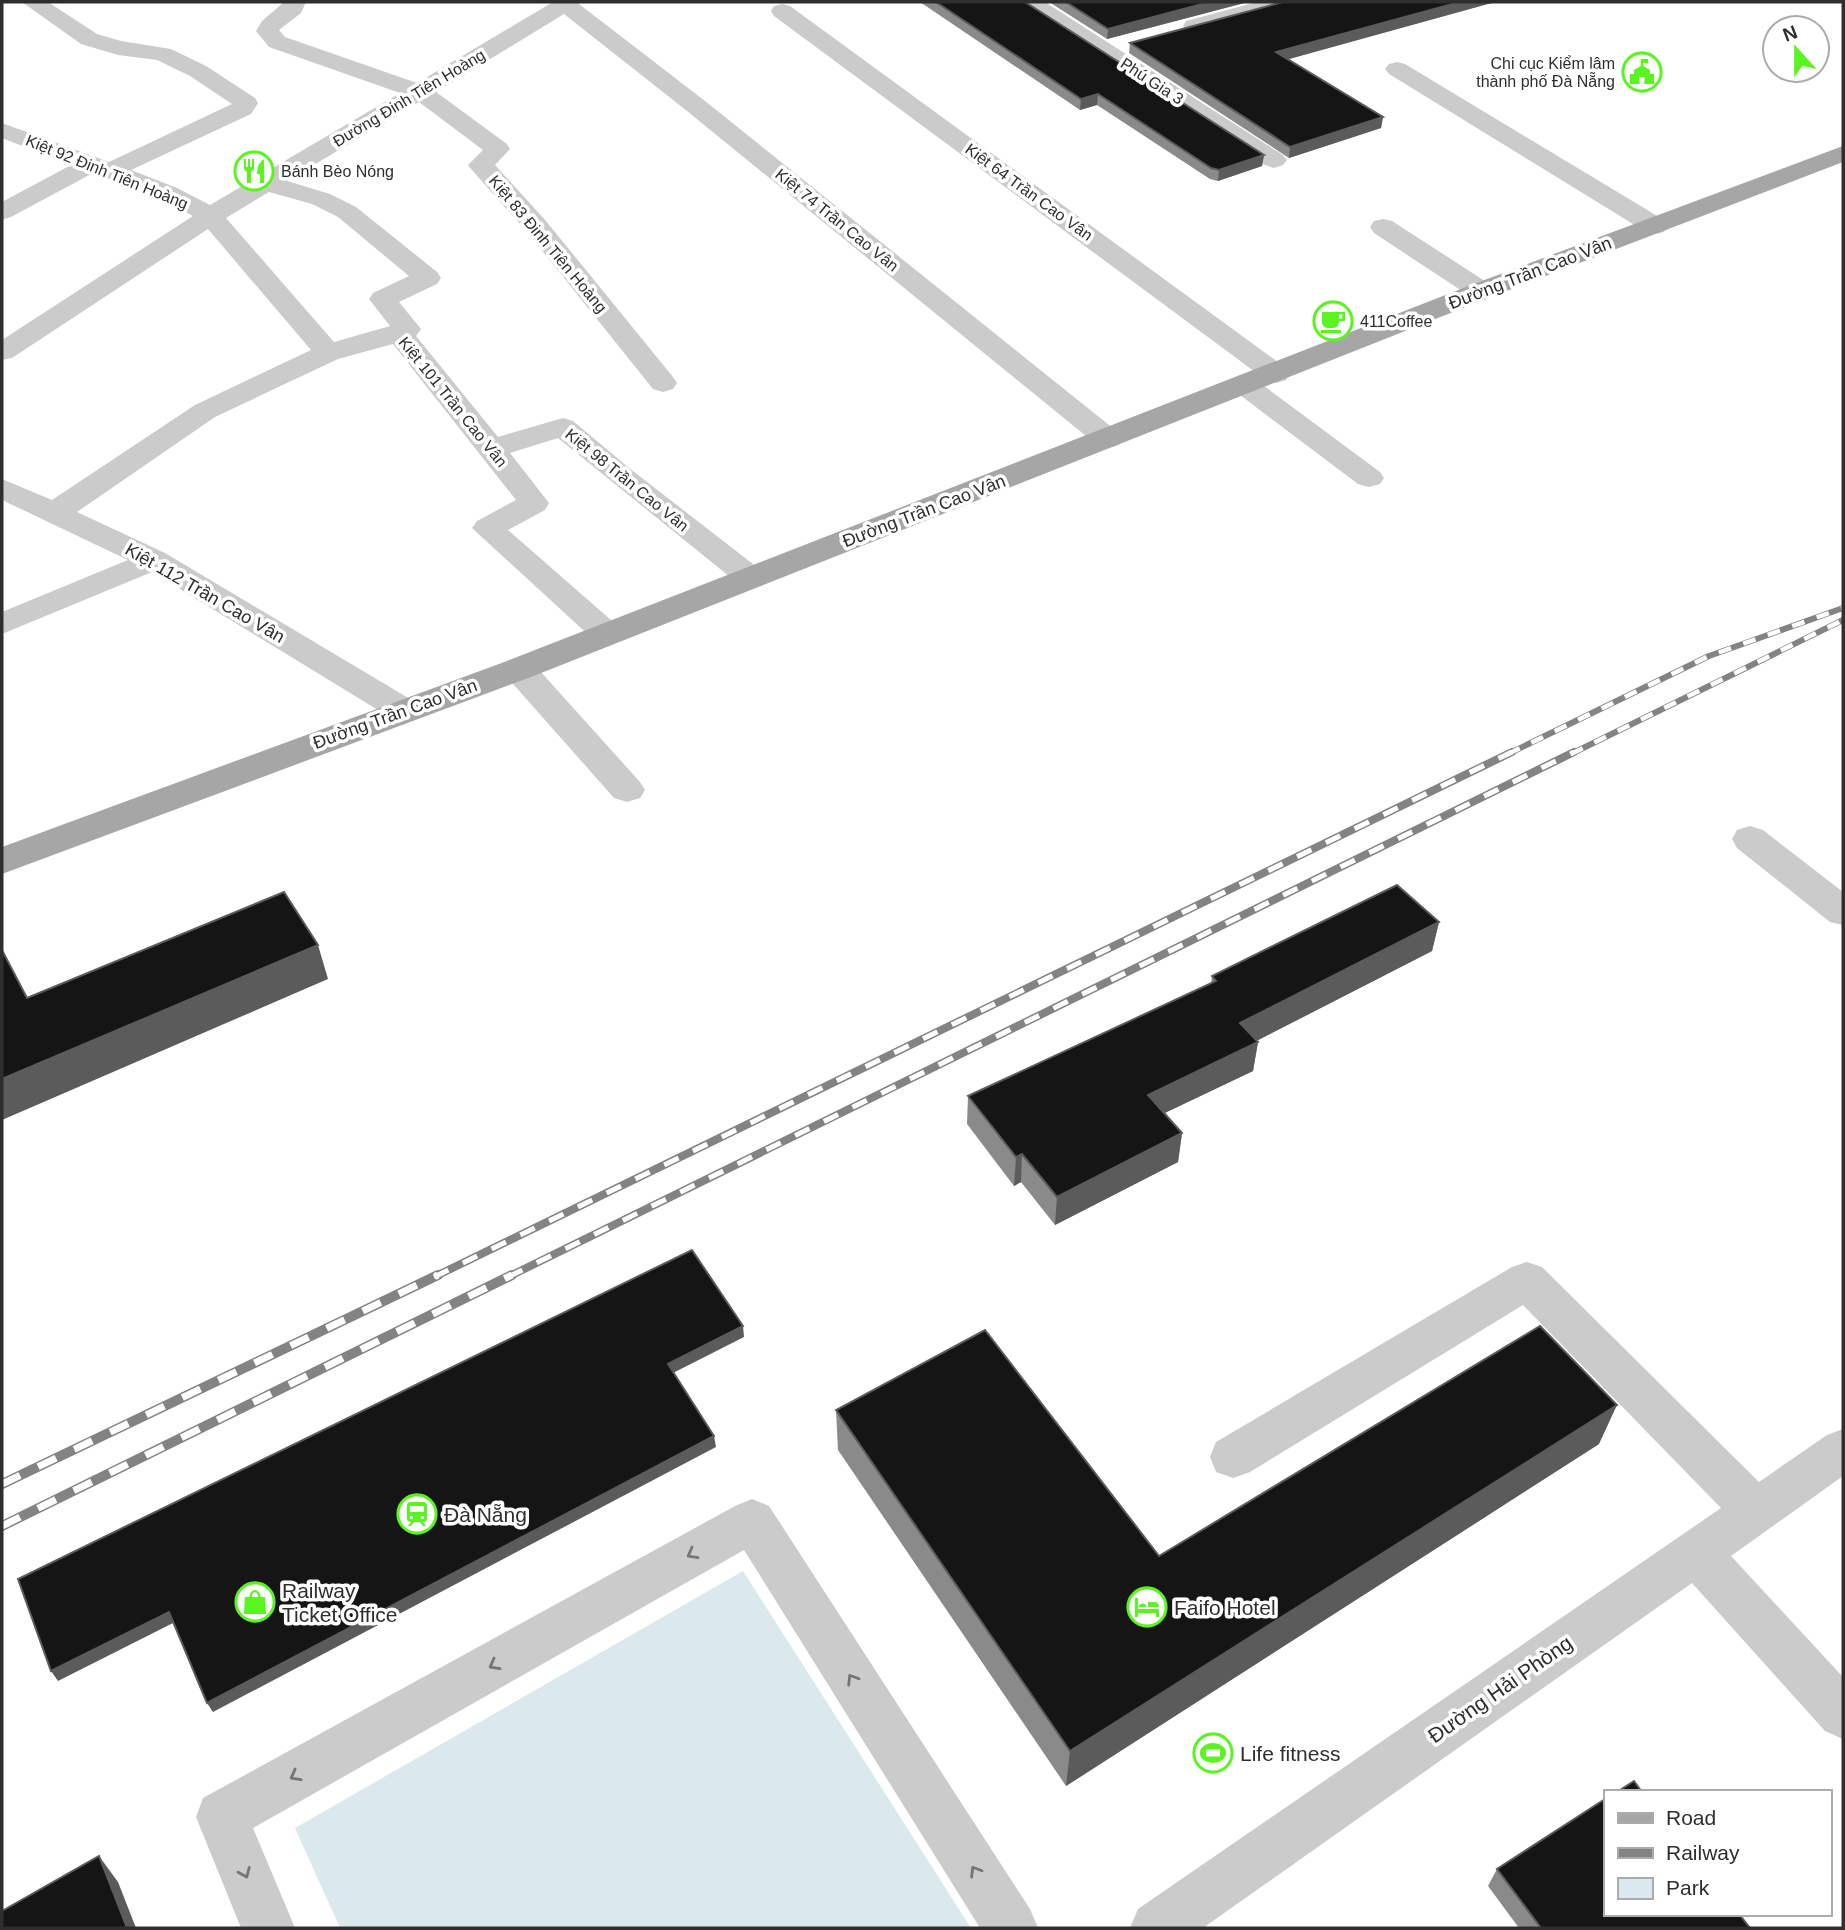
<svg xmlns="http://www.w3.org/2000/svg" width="1845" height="1930" viewBox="0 0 1845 1930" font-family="Arial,sans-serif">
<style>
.green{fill:#dbe8ed}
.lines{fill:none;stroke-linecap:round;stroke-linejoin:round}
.minor{fill:#cbcbcb;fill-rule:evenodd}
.major{fill:#a6a6a6;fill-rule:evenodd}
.rail-far2-casing{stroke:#838383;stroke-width:6}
.rail-far1-casing{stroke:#838383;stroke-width:8}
.rail-casing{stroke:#838383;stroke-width:10}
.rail-far2{stroke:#fff;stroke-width:4.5;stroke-dasharray:13;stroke-linecap:butt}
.rail-far1{stroke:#fff;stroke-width:5;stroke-dasharray:16;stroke-linecap:butt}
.rail{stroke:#fff;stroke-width:7;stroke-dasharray:20;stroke-linecap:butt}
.wall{fill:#8a8a8a}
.shaded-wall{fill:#5b5b5b}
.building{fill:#151515;stroke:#5b5b5b;stroke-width:2}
.oneway{stroke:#757575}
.labels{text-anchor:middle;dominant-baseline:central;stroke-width:7;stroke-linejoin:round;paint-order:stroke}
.far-poi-label{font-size:16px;fill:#2e2e2e;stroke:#fff;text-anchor:start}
.far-street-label{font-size:16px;fill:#2e2e2e;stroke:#fff}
.street-label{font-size:18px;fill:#2e2e2e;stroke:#fff}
.near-poi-label{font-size:21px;fill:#2e2e2e;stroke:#fff;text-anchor:start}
.near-street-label{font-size:21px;fill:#2e2e2e;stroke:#fff}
</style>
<rect width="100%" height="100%" fill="#fff"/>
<path class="green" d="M743,1571L971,1928H340L295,1828Z"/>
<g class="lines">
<path class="minor" d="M22,2H48L97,34L121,41L171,49L206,66L255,98L258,103L251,114L131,170L177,188L210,205L400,93L269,47L256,31L262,21L284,2H306L301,13L279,30L285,37L417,83L553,2H580L579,4L705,101L1119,433L1123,439L1119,445L1108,448L1097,445L687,111L564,14L436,92L507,144L510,149L495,165L546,221L673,377L677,383L673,389L663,392L653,389L528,233L472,170L468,165L483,150L419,102L287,181L330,194L356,207L437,272L441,278L437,284L399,302L421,329L416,336L498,437L563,418L573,421L629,468L762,571L767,578L762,585L751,588L740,585L558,438L510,453L549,503L545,510L508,530L619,627L623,634L619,641L607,644L595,641L472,528L477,521L516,500L393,344L338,359L215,417L77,512L165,553L415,702L420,710L415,718L403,721L391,718L152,572L2,634V612L128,560L2,500V479L52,500L195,405L311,350L208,229L12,358L2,360V340L193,216L159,198L93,173L11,217L2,220V202L71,165L2,138V123L109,162L232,104L190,76L157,60L118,55L81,44ZM269,192L312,204L338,217L409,276L373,293L369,299L390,326L334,342L226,218Z
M1019,2H1045L1283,155L1287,160L1283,165L1274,168L1265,165L1022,7Z
M1257,2H1293L1290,7L1194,33L1186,31L1183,26L1186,21Z
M782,4L790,6L1286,368L1290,374L1286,380L1276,383L1266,380L774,16L771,11L774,6Z
M1397,62L1405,64L1664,220L1668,226L1664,232L1655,234L1646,232L1389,74L1385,69L1389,64Z
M1383,219L1392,221L1491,285L1495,291L1491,297L1481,299L1471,297L1374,233L1370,227L1374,221Z
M1246,377L1256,380L1380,472L1384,478L1380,484L1369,487L1358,484L1236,392L1232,386L1236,380Z
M519,658L531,661L640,782L645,790L640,798L627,802L614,798L507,677L502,669L507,661Z
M1750,826L1763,830L1843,892V925L1830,922L1737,848L1732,839L1737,830Z
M1527,1262L1542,1267L1759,1482L1827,1435L1843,1429V1476L1731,1556L1843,1677V1739L1825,1731L1692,1583L1203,1928H1130L1138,1909L1721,1508L1523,1305L1250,1472L1233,1478L1216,1472L1210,1457L1216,1442L1512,1267Z
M752,1499L769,1506L1030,1909L1038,1928H980L744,1550L253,1828L295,1928H241L196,1817L203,1798L735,1506Z"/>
<path class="major" d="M1843,146V162L1491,297L531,677L2,874V847L507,661L1471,285Z"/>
<g class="rail-far2-casing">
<path id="rail-far2" d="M1508,754L1709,656L1843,608
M1571,754L1843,620"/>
</g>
<g class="rail-far1-casing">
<path id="rail-far1" d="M434,1277L1512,752
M508,1277L1574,752"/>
</g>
<g class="rail-casing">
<path id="rail" d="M2,1484L438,1275
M2,1526L512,1275"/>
</g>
<use href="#rail-far2" class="rail-far2"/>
<use href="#rail-far1" class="rail-far1"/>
<use href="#rail" class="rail"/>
</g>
<path class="wall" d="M920,2H1025L1264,155L1262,166L1218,181L1210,179L1097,105L1080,110Z
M1049,2H1248L1107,39Z
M1283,2H1495L1287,59L1383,117L1381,128L1289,158L1129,53L1130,43Z
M1439,922L1432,951L1256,1041L1258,1042L1253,1071L1164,1113L1182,1133L1178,1162L1055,1225L1021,1182L1014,1186L967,1124L968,1096L1211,984L1212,976Z
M836,1410L1159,1556L1599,1444L1066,1786L838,1450Z
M1497,1869L1750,1928H1519L1488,1886Z"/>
<path class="shaded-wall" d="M1210,2H1248L1107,39L1108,29Z
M1460,2H1495L1275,63L1276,52Z
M1098,94L1097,105L1080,110L1081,99Z
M1383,117L1381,128L1289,158L1290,147Z
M1264,155L1262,166L1218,181L1219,170Z
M1439,922L1432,951L1235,1052L1240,1023Z
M318,945L328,979L2,1120V1079Z
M1258,1042L1253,1071L1144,1123L1148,1095Z
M1182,1133L1178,1162L1055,1225L1057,1197Z
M1022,1154L1021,1182L1014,1186L1016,1157Z
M743,1326L744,1337L669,1375L668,1364Z
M1617,1405L1599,1444L1066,1786L1070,1751Z
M714,1436L716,1447L213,1712L207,1703Z
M169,1612L175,1622L58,1681L51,1671Z
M99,1856L118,1882L136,1928H127Z"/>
<path class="building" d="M936,2H1025L1264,155L1219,170L1211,168L1098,94L1081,99Z
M1066,2H1210L1108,29Z
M1283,2H1460L1276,52L1383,117L1290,147L1130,43Z
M1397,885L1439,922L1240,1023L1258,1042L1148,1095L1182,1133L1057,1197L1022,1154L1016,1157L968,1096L1216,981L1212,976Z
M284,892L318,945L2,1079V952H3L27,998Z
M692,1250L743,1326L668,1364L714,1436L207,1703L169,1612L51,1671L18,1579Z
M1540,1326L1617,1405L1070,1751L836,1410L985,1330L1159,1556Z
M1634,1781L1642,1792H1617Z
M1605,1799V1914H1739L1750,1928H1541L1497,1869Z
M99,1856L127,1928H2V1911Z"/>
<defs><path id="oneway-chevron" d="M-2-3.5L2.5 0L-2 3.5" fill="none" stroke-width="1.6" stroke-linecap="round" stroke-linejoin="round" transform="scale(1.75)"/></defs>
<g class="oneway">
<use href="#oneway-chevron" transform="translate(692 1554) rotate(151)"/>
<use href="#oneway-chevron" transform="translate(494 1665) rotate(151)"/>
<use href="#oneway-chevron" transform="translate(852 1679) rotate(-122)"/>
<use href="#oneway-chevron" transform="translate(295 1776) rotate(151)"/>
<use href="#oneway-chevron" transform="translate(975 1871) rotate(-122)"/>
<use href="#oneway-chevron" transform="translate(245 1873) rotate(67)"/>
</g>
<defs>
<g id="civic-ring" transform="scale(2.0125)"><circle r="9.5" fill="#fff" stroke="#5af421" stroke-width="1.5"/><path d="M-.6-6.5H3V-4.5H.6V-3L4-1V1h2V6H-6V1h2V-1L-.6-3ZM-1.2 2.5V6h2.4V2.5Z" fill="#5af421"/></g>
<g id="restaurant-ring" transform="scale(2.0125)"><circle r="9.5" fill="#fff" stroke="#5af421" stroke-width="1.5"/><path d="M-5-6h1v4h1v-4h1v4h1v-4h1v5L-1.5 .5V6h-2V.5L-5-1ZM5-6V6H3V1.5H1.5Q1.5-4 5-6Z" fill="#5af421"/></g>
<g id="cafe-ring" transform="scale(2.0125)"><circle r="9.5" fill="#fff" stroke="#5af421" stroke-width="1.5"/><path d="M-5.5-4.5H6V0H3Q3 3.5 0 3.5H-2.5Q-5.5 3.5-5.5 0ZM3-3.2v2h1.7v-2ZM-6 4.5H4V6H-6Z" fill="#5af421"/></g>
<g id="station-ring" transform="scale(2.0125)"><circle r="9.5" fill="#fff" stroke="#5af421" stroke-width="1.5"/><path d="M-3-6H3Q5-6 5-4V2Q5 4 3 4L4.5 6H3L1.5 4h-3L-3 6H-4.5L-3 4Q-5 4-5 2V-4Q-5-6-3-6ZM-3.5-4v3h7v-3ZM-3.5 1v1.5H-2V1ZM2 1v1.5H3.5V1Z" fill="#5af421"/></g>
<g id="shop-ring" transform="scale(2.0125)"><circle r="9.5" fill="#fff" stroke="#5af421" stroke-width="1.5"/><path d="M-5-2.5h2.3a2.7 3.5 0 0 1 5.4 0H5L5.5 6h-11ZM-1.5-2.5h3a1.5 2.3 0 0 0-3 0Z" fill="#5af421"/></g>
<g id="hotel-ring" transform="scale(2.0125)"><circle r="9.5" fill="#fff" stroke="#5af421" stroke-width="1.5"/><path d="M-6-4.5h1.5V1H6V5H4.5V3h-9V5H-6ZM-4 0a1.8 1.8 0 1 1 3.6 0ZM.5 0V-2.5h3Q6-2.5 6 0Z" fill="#5af421"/></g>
<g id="stadium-ring" transform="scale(2.0125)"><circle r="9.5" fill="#fff" stroke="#5af421" stroke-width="1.5"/><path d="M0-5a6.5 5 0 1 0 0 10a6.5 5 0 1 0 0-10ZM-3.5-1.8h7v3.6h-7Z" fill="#5af421"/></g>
</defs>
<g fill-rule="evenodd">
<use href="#civic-ring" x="1642" y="72"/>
<use href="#restaurant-ring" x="254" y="171"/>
<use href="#cafe-ring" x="1333" y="321"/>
<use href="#station-ring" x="417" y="1514"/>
<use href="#shop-ring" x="255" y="1602"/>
<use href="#hotel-ring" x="1147" y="1607"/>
<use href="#stadium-ring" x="1213" y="1753"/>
</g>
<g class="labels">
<g class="far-poi-label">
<text x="1615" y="63" text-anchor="end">Chi cục Kiểm lâm<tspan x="1615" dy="18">thành phố Đà Nẵng</tspan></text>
<text x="281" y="171">Bánh Bèo Nóng</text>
<text x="1360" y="321">411Coffee</text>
</g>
<g class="far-street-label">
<text transform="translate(1152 81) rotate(33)">Phú Gia 3</text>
<text transform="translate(409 98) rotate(-31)">Đường Đinh Tiên Hoàng</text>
<text transform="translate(107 172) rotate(22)">Kiệt 92 Đinh Tiên Hoàng</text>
<text transform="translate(1029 192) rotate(36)">Kiệt 64 Trần Cao Vân</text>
<text transform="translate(837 220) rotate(39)">Kiệt 74 Trần Cao Vân</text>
<text transform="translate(548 244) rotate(50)">Kiệt 83 Đinh Tiên Hoàng</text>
<text transform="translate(453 402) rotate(51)">Kiệt 101 Trần Cao Vân</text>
<text transform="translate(627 480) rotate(39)">Kiệt 98 Trần Cao Vân</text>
</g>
<g class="street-label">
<text transform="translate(1530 273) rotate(-21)">Đường Trần Cao Vân</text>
<text transform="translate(924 511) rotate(-21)">Đường Trần Cao Vân</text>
<text transform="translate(205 593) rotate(30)">Kiệt 112 Trần Cao Vân</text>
<text transform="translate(395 714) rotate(-20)">Đường Trần Cao Vân</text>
</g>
<g class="near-poi-label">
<text x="444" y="1514">Đà Nẵng</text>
<text x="282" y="1590">Railway<tspan x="282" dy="24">Ticket Office</tspan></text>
<text x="1174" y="1607">Faifo Hotel</text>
<text x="1240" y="1753">Life fitness</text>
</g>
<g class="near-street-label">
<text transform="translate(1500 1689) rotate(-35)">Đường Hải Phòng</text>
</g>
</g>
<rect width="1845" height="1930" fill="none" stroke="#2e2e2e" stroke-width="7"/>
<rect x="1604" y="1790" width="228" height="126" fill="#ffffff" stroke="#ababab" stroke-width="2"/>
<rect x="1618" y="1813" width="35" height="10" fill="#a6a6a6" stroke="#ababab" stroke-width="2"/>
<text x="1666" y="1825" font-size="21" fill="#2e2e2e">Road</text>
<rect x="1618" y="1848" width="35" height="10" fill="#838383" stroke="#ababab" stroke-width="2"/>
<text x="1666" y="1860" font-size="21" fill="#2e2e2e">Railway</text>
<rect x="1618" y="1878" width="35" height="21" fill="#dbe8ed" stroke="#ababab" stroke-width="2"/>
<text x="1666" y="1895" font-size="21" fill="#2e2e2e">Park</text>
<g transform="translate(1796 49) rotate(339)"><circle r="33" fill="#ffffff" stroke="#ababab" stroke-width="2"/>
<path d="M0-5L12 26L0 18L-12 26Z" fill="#5af421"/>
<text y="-10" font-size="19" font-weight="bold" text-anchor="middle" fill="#2e2e2e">N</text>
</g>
</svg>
